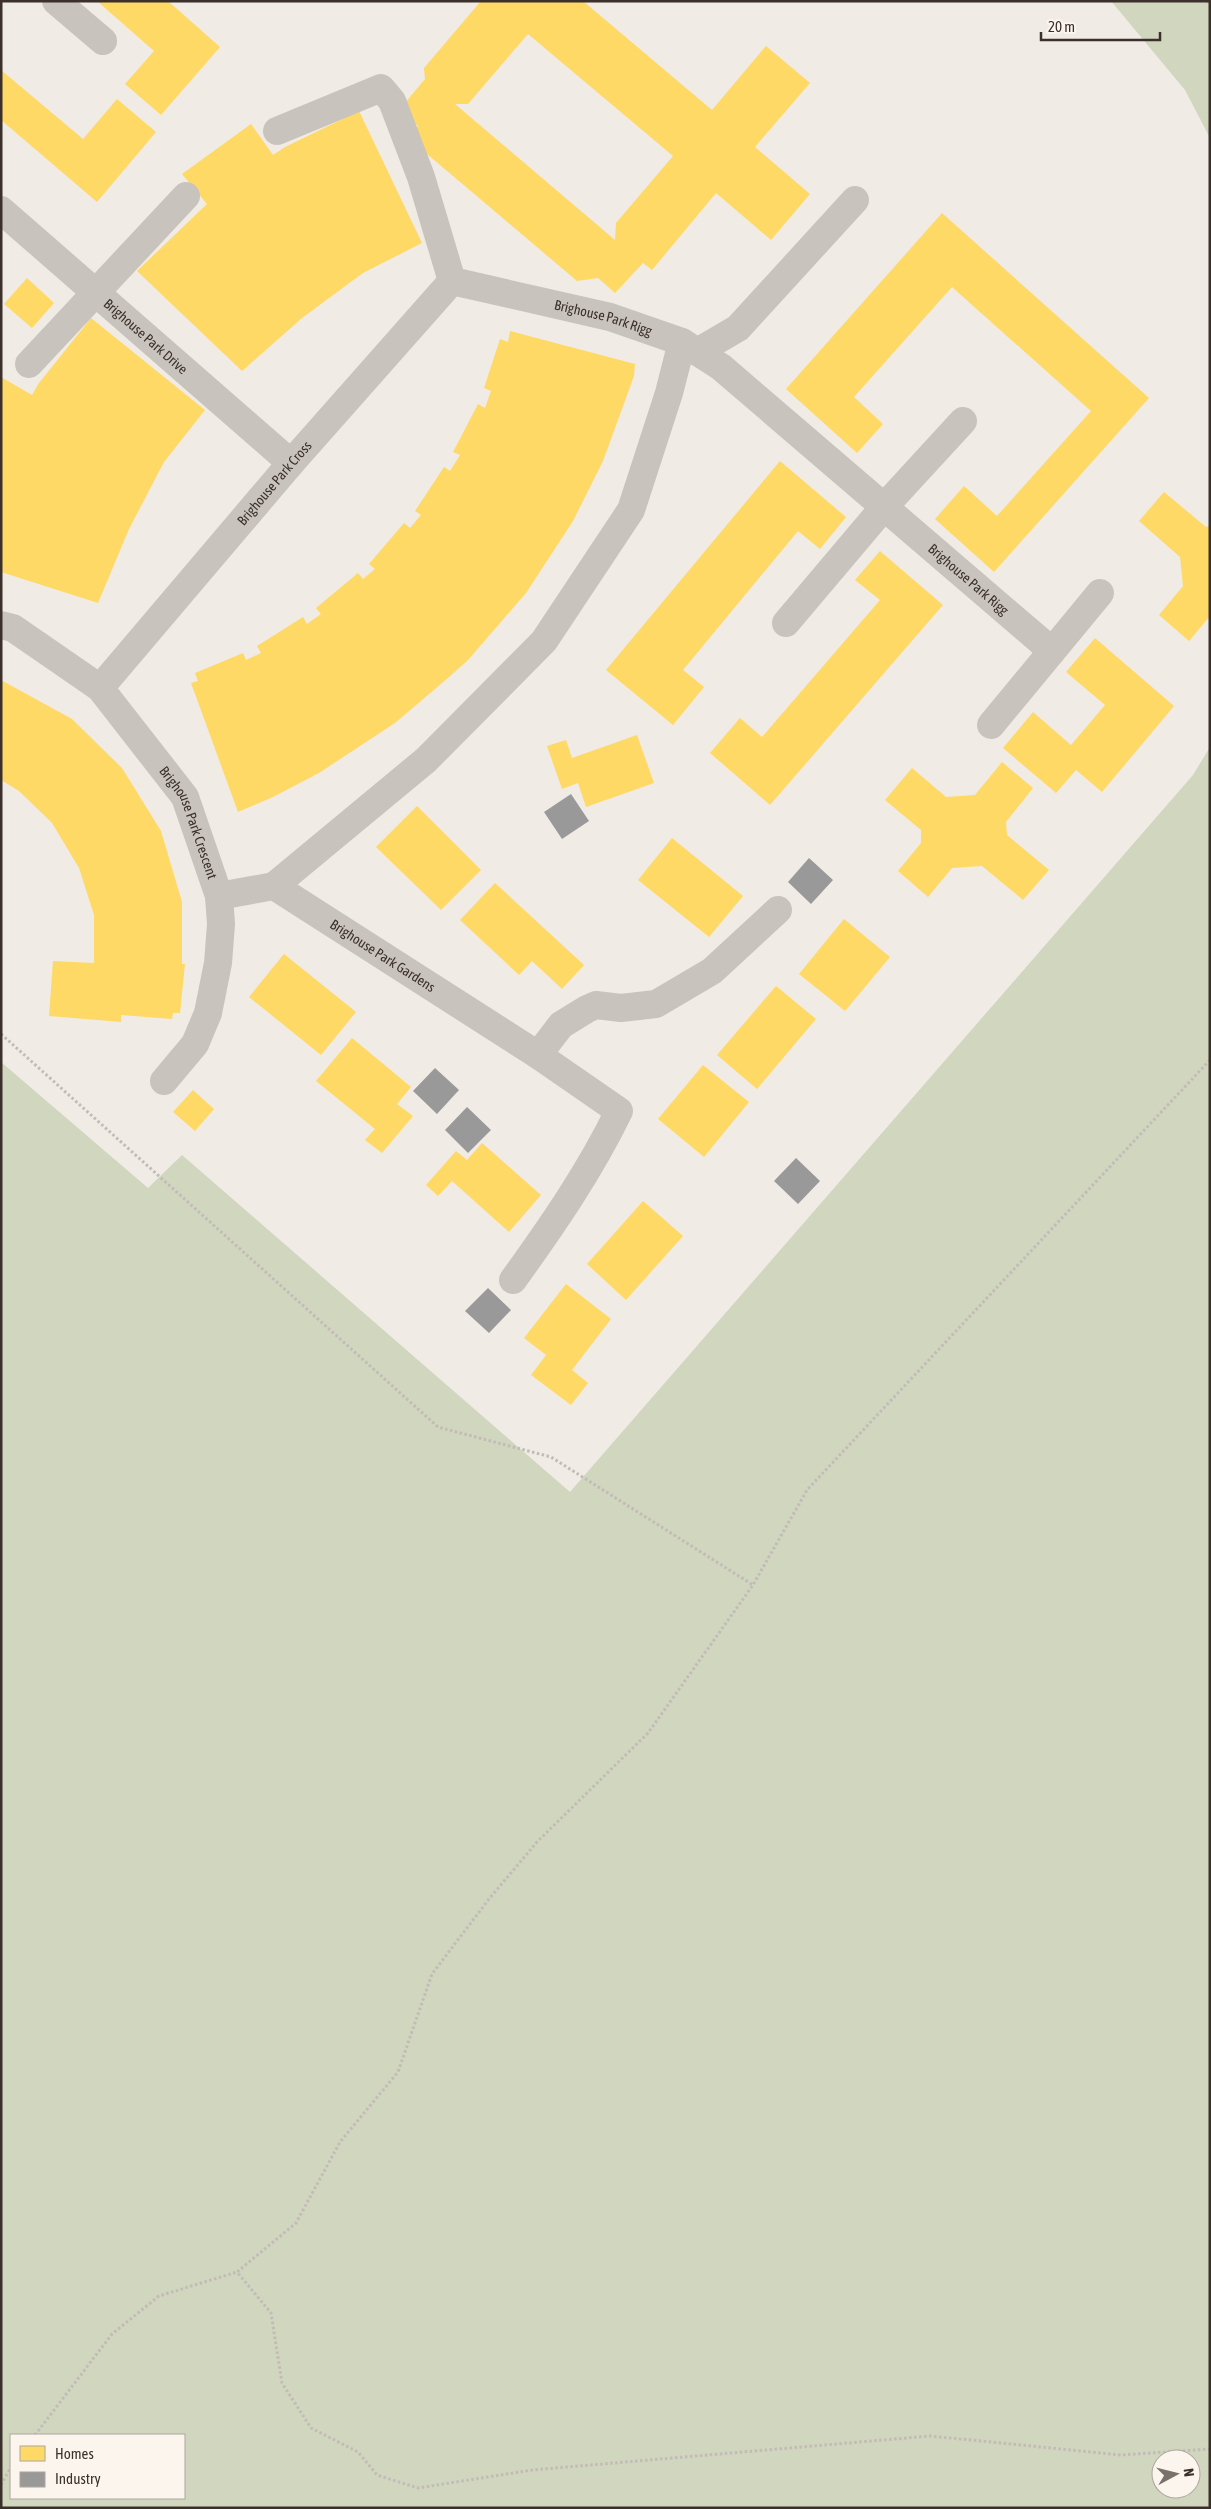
<svg xmlns="http://www.w3.org/2000/svg" width="1211" height="2509" viewBox="0 0 1211 2509" font-family="'Asap Condensed',sans-serif">
<style>
.green{fill:#d1d6bf;fill-rule:evenodd}
.homes{fill:#ffd966;fill-rule:evenodd}
.industry{fill:#999}
.lines{fill:none;stroke-linecap:round;stroke-linejoin:round}
.path{stroke:#c2bbb6;stroke-width:3;stroke-dasharray:2.5 2.5;stroke-linecap:butt}
.minor{stroke:#c9c3be;stroke-width:28}
.labels{text-anchor:middle;dominant-baseline:central;stroke-width:5;stroke-linejoin:round;paint-order:stroke}
.street-label{font-size:14px;fill:#3b302b;stroke:#fbf5ee}
</style>
<rect width="100%" height="100%" fill="#f0ebe5"/>
<path class="green" d="M1111,1H1210V138L1185,90Z
M1210,747V2508H1V1062L148,1188L182,1155L570,1492L1193,775ZM11,2435H184V2498H11ZM1161,2459H1191V2489H1161Z"/>
<path class="homes" d="M97,1H168L220,47L161,115L125,84L154,51Z
M481,1H583L712,110L766,46L810,83L755,147L810,194L771,240L716,193L652,270L643,263L615,293L598,278L577,281L414,143L412,134L418,126L399,110L425,79L424,68ZM528,34L673,156L616,223L615,240L455,104H468Z
M1,70L83,139L117,99L156,132L97,202L1,120Z
M359,111L422,243L363,273L302,318L242,371L137,271L207,204L182,174L251,124L273,155L285,147Z
M942,213L1149,398L994,572L935,519L964,486L997,516L1091,411L952,287L854,397L883,424L857,453L786,389Z
M27,278L54,303L32,328L4,304Z
M91,318L205,410L164,462L129,529L98,603L1,572V377L32,395L39,383Z
M510,331L635,364L634,376L603,461L573,521L526,593L468,660L449,677L395,723L319,773L273,797L238,812L191,683L198,681L195,673L243,653L246,660L261,653L257,646L303,617L307,624L321,614L316,608L358,573L363,579L375,569L369,564L404,523L410,528L421,515L415,511L444,467L450,471L460,455L453,452L478,404L485,408L491,391L484,388L500,339L508,342Z
M780,461L846,517L820,549L798,531L683,670L704,687L673,725L606,670Z
M1164,492L1206,527L1210,526V616L1189,641L1159,615L1183,586L1180,557L1139,521Z
M880,551L943,605L770,805L710,753L740,718L762,737L880,600L855,580Z
M1095,638L1174,706L1102,792L1076,770L1056,793L1003,748L1033,712L1071,745L1105,705L1066,672Z
M1,680L72,719L122,768L161,831L182,902V964H185L180,1013H173L172,1019L121,1015V1022L49,1016L53,961L94,963V915L79,868L52,823L19,791L1,780Z
M637,735L654,783L586,807L578,783L562,789L547,746L566,740L572,758Z
M1002,762L1033,788L1006,822L1007,835L1049,870L1023,900L982,866L952,868L928,897L898,871L921,843V830L885,800L912,768L946,797L975,795Z
M417,806L481,870L441,910L376,847Z
M672,838L743,896L709,937L638,880Z
M495,883L584,965L562,989L532,961L519,975L460,920Z
M844,919L890,957L845,1011L799,974Z
M284,954L356,1012L321,1055L249,997Z
M776,986L816,1019L757,1089L717,1055Z
M352,1038L411,1087L397,1104L413,1116L382,1153L365,1140L375,1129L316,1081Z
M703,1065L749,1102L704,1157L658,1119Z
M193,1090L214,1109L195,1131L173,1112Z
M482,1143L541,1195L509,1232L452,1181L438,1196L426,1185L456,1151L467,1160Z
M643,1201L683,1236L626,1300L587,1264Z
M566,1284L611,1319L572,1370L588,1383L571,1405L531,1375L546,1355L524,1338Z"/>
<path class="industry" d="M571,794L589,821L562,839L544,812Z
M809,858L833,880L811,904L788,882Z
M435,1068L459,1090L437,1114L413,1091Z
M467,1107L491,1130L468,1153L445,1130Z
M796,1158L820,1181L798,1204L774,1181Z
M488,1288L511,1310L489,1333L465,1311Z"/>
<g class="lines">
<path class="path" d="M1207,1L1210,3
M1,1034L438,1427L551,1457L753,1585
M1210,1060L807,1490L753,1585L648,1733L537,1842L489,1899L432,1974L398,2072L340,2142L296,2223L237,2272L271,2313L282,2383L311,2428L358,2452L377,2475L418,2488L532,2470L930,2436L1121,2455L1210,2449
M35,2435L112,2334L159,2296L237,2272
M1,2485L11,2467"/>
<g class="minor">
<path d="M56,1L103,41"/>
<path id="s1" d="M277,131L381,88L392,101L421,177L452,281L610,317L682,342L721,367L1052,651"/>
<path id="s2" d="M1,210L291,463"/>
<path d="M697,352L738,328L855,200"/>
<path d="M29,364L186,196"/>
<path d="M786,623L884,507L963,421"/>
<path id="s3" d="M1,625L13,628L100,688L185,797L219,896L221,924L218,963L208,1013L195,1044L164,1081"/>
<path id="s4" d="M100,688L291,463L452,281"/>
<path d="M991,725L1100,593"/>
<path d="M274,886L426,760L544,641L631,510L669,393L682,342"/>
<path id="s5" d="M219,896L274,886L538,1055L619,1111C590,1171 552,1226 513,1280"/>
<path d="M538,1055L561,1025L587,1009L596,1005L621,1008L656,1004L712,971L778,910"/>
</g>
</g>
<g class="labels">
<g class="street-label">
<text stroke="none"><textPath href="#s1" startOffset="475">Brighouse Park Rigg</textPath></text>
<text stroke="none"><textPath href="#s2" startOffset="192">Brighouse Park Drive</textPath></text>
<text stroke="none"><textPath href="#s4" startOffset="269">Brighouse Park Cross</textPath></text>
<text stroke="none"><textPath href="#s1" startOffset="930">Brighouse Park Rigg</textPath></text>
<text stroke="none"><textPath href="#s3" startOffset="281">Brighouse Park Crescent</textPath></text>
<text stroke="none"><textPath href="#s5" startOffset="185">Brighouse Park Gardens</textPath></text>
</g>
</g>
<rect width="1211" height="2509" fill="none" stroke="#3b302b" stroke-width="5"/>
<rect x="10" y="2434" width="175" height="65" fill="#fbf5ee" stroke="#aea6a0"/>
<rect x="20" y="2446" width="25" height="15" fill="#ffd966" stroke="#aea6a0"/>
<text x="55" y="2459" font-size="15" fill="#3b302b">Homes</text>
<rect x="20" y="2472" width="25" height="15" fill="#999999" stroke="#aea6a0"/>
<text x="55" y="2484" font-size="15" fill="#3b302b">Industry</text>
<g transform="translate(1176 2474) rotate(83)"><circle r="24" fill="#fbf5ee" stroke="#aea6a0"/>
<path d="M0-4L9 19L0 12L-9 19Z" fill="#7a716c"/>
<text y="-8" font-size="14" font-weight="bold" text-anchor="middle" fill="#3b302b">N</text>
</g>
<path d="M1041 32v8h119v-8" fill="none" stroke="#3b302b" stroke-width="2.5"/>
<text x="1048" y="32" font-size="15" fill="#3b302b" stroke="#fbf5ee" stroke-width="4" paint-order="stroke">20 m</text>
</svg>
